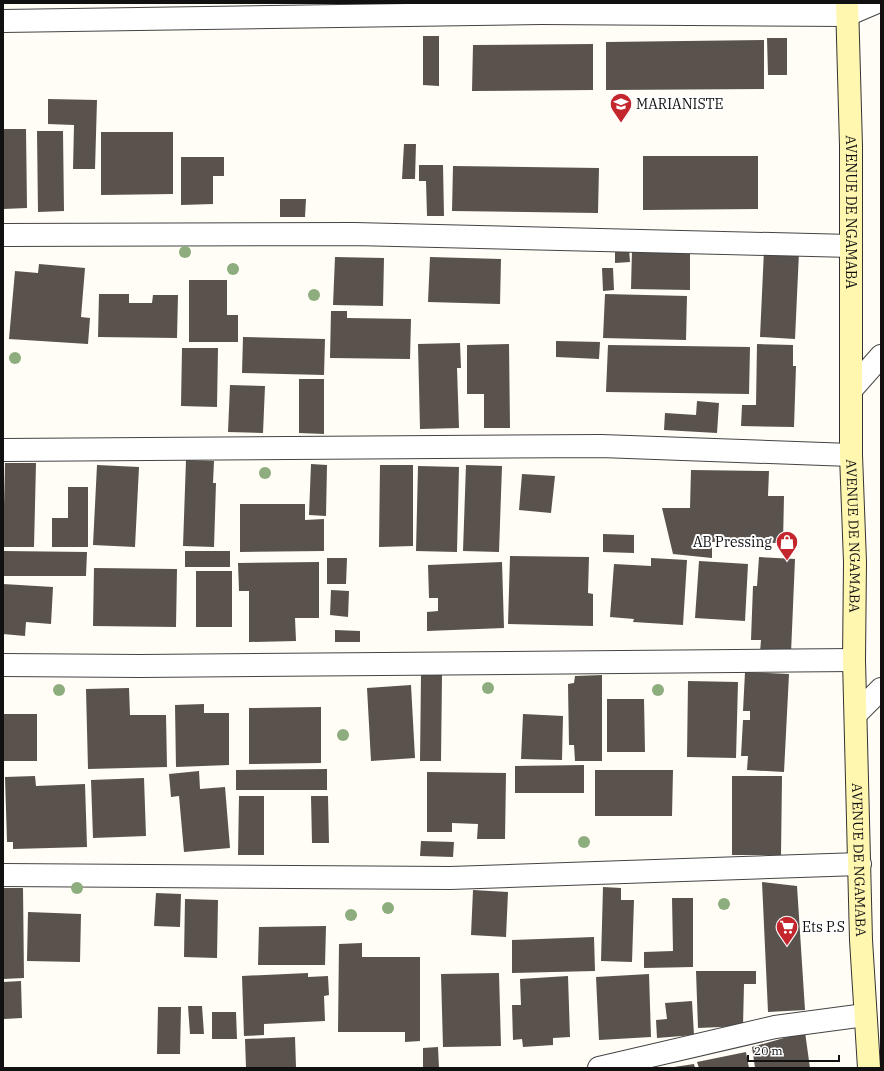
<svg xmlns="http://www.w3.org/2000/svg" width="884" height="1071" viewBox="0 0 884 1071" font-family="'IBM Plex Serif',serif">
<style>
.building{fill:#5a524d}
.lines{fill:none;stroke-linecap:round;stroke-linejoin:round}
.street-casing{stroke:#444;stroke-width:24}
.secondary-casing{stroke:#333;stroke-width:24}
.street{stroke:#fff;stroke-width:22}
.secondary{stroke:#fff6b0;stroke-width:22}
.tree{fill:#8dad7f}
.labels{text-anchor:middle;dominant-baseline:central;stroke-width:4;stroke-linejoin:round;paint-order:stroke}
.poi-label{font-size:14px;fill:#111;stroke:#fff;text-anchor:start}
.street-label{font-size:14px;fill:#111;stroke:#fff}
</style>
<rect width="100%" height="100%" fill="#fffdf5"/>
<path class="building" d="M423,36H439V86L423,85Z
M767,38H787V75H768Z
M764,40V89L606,90V42Z
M593,44V90L472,91L473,45Z
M48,99L97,100L95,169H73L74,125L48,124Z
M3,129H26L27,208L3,209Z
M37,131H63L64,211L38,212Z
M101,132H173V194L101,195Z
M404,144H416L415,179H402Z
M643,156H758V209L643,210Z
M181,157H224V176H213V204L181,205Z
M419,165H443L444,216H427L426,181H419Z
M453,166L599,168L598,213L452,211Z
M280,199H306L305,217H280Z
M629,248L630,262L615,263V249Z
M632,249L690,250V290L631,289Z
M764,250L799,252L795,339L760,337Z
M335,257L384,258L383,306L333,305Z
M430,257L501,259L500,304L428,302Z
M39,264L85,268L81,317L90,318L88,344L9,339L15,271L38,273Z
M602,268H613L614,290L603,291Z
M189,280H227V315H238V342H189Z
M99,294H129V303H152L153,295H178L177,338L98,337Z
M605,294L687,296L686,340L603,338Z
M331,311H347V318L411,319L410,359L330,358Z
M243,337L325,339L324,375L242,373Z
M556,341L600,342L599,359L556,357Z
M460,343L461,368H457L459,428L420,429L418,344Z
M509,344L510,428H484V394H467V345Z
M757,344L793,345V366H796L794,427L741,426L742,405H756Z
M608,345L750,347L749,394L606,392Z
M182,348H218L217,407L181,406Z
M299,379H324V434L299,433Z
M230,385L265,386L263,433L228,432Z
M697,401L719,403L717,433L664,430L665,413L696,415Z
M186,460L214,461L213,483H216L214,547L183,546Z
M5,463H36L34,547H3Z
M311,464L327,465L326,516L309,515Z
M97,465L139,467L135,547L93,545Z
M380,465H413V546L379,547Z
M466,465L502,466L499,552L463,551Z
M418,466L459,467L457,552L416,551Z
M691,470L769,471L768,496H784L783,543L712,542V558L673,554L662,508H690Z
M522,474L555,476L551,513L519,510Z
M68,487H88V547H52V518H68Z
M240,504H305V520L324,519V551L240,552Z
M603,534L634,535V553L603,552Z
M3,551L87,552L86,576H3Z
M185,551H230V567H185Z
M510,556L589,557L588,593L593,594V626L508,624Z
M759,557L795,559L791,653L760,652L761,640H751L753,586H757Z
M327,558H347L346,584H327Z
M651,558L687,560L683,625L633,622L634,619L610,617L614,564L651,566Z
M699,561L748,564L745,621L695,618Z
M319,562V618H295L296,641L249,642V591H239L238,563Z
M502,562L504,628L427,631V612L438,611V598H429L428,565Z
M94,568L177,569L176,627L93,626Z
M196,571H232V627H196Z
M3,584L53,587L51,624L26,622L25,636L3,634Z
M331,590L349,591L348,617L330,615Z
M335,630L360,631V642H335Z
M745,672L789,674L784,772L747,770L748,756H741L743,720H750V711H743Z
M421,675H442L441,761H420Z
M602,675V761H575L574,745H569L568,684L574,683L575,676Z
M688,681L738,682L736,758L687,757Z
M411,685L415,758L371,761L367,688Z
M129,688L130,715H166L167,767L88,769L86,689Z
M607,699H644L645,752H607Z
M204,704V713H229V765L176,767L175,705Z
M321,707V763L249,764V708Z
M3,714H37V761H3Z
M523,714L563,716L562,760L521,759Z
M584,765V793H515V766Z
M327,769V790H236V770Z
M595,770H673L672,816H595Z
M199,771L200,789L225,787L230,848L184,852L179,796L171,797L169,774Z
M427,772L506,773L505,839H477L478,824L452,823V832H427Z
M35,776L36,786L85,784L87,847L13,849V842H7L5,777Z
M732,776H782L781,855H732Z
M144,778L146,836L93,838L91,780Z
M239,796H264V855H238Z
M311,796H328L329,843H312Z
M421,841L454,842L453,857L420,856Z
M762,882L797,886L805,1010L768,1012Z
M603,887L621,888V900H634L632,962L601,961Z
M3,888H23L24,978L3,979Z
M473,890L508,892L506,937L471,935Z
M156,893L181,894L180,927L154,926Z
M672,898H693V967L644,968V952L673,951Z
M185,899L218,900L217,958L184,957Z
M28,912L81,914L80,962L27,961Z
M326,926L325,965H258L259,927Z
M594,937L595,971L512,973V940Z
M362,943V957H420V1041L405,1042V1032H338L339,944Z
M696,971H756V984H744L743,1026L698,1028Z
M308,973V977L328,976L329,995L324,996L325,1021L264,1024V1035L244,1036L242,976Z
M499,973L501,1046L443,1047L441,974Z
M649,974L651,1037L599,1040L596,977Z
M568,976L570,1037L553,1038V1045L523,1047L522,1039L513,1040L512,1005H521L520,979Z
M21,981L22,1018L4,1019L3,982Z
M692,1001L694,1035L657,1038L656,1020L667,1019L665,1003Z
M188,1006H202L204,1034H190Z
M158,1007H181L180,1054H157Z
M212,1012H236L237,1039H212Z
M805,1032L810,1068H755L752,1047Z
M295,1037L296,1067L246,1068L245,1039Z
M438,1047L439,1068H423V1048Z
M746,1052L749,1068H699L697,1062Z
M694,1064L695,1068H674V1067Z"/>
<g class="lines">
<g class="street-casing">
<path id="street" d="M3,21L541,13L847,15L875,3
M3,235L354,234L851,246
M851,390L881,356
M3,450L601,446L851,455
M3,665L140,666L854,660
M856,714L881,689
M3,875L450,878L860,864
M599,1068L775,1027L865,1015"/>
</g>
<g class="secondary-casing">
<g id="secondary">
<path id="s1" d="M847,3L851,146V455L855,562L854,660L861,940L869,1068"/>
</g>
</g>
<use href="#street" class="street"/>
<use href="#secondary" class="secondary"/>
</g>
<g class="tree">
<circle cx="185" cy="252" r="6"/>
<circle cx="233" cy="269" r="6"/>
<circle cx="314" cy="295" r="6"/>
<circle cx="15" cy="358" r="6"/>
<circle cx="265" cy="473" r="6"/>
<circle cx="488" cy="688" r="6"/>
<circle cx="59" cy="690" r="6"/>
<circle cx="658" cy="690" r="6"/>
<circle cx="343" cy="735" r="6"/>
<circle cx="584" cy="842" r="6"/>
<circle cx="77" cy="888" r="6"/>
<circle cx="724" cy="904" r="6"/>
<circle cx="388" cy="908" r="6"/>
<circle cx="351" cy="915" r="6"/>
</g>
<defs>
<g id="school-pin" transform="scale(1.15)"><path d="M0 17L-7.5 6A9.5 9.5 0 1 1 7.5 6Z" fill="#c4262e" stroke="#fff"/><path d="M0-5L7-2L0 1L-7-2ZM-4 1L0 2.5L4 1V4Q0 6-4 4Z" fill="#fff"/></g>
<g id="shop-pin" transform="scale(1.15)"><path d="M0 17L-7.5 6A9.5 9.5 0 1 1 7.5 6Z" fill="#c4262e" stroke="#fff"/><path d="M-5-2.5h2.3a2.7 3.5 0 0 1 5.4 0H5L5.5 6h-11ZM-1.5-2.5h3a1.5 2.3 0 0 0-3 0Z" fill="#fff"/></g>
<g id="supermarket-pin" transform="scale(1.15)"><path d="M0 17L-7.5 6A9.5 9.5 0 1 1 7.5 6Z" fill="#c4262e" stroke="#fff"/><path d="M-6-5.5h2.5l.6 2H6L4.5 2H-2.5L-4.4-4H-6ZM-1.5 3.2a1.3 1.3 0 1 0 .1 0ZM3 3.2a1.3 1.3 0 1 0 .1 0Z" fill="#fff"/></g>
</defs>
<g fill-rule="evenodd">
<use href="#school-pin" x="621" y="104"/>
<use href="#shop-pin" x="787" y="542"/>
<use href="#supermarket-pin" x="787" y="927"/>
</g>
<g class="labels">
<g class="poi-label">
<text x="636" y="104">MARIANISTE</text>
<text x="772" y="542" text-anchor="end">AB Pressing</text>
<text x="802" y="927">Ets P.S</text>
</g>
<g class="street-label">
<text stroke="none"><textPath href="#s1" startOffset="209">AVENUE DE NGAMABA</textPath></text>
<text stroke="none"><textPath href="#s1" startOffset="533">AVENUE DE NGAMABA</textPath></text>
<text stroke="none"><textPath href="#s1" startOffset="857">AVENUE DE NGAMABA</textPath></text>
</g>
</g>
<rect width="884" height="1071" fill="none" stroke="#111111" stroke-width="8"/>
<path d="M748 1055v6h91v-6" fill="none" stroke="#111111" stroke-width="2"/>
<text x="754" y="1055" font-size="12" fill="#111111" stroke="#ffffff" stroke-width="3" paint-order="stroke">20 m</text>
</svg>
